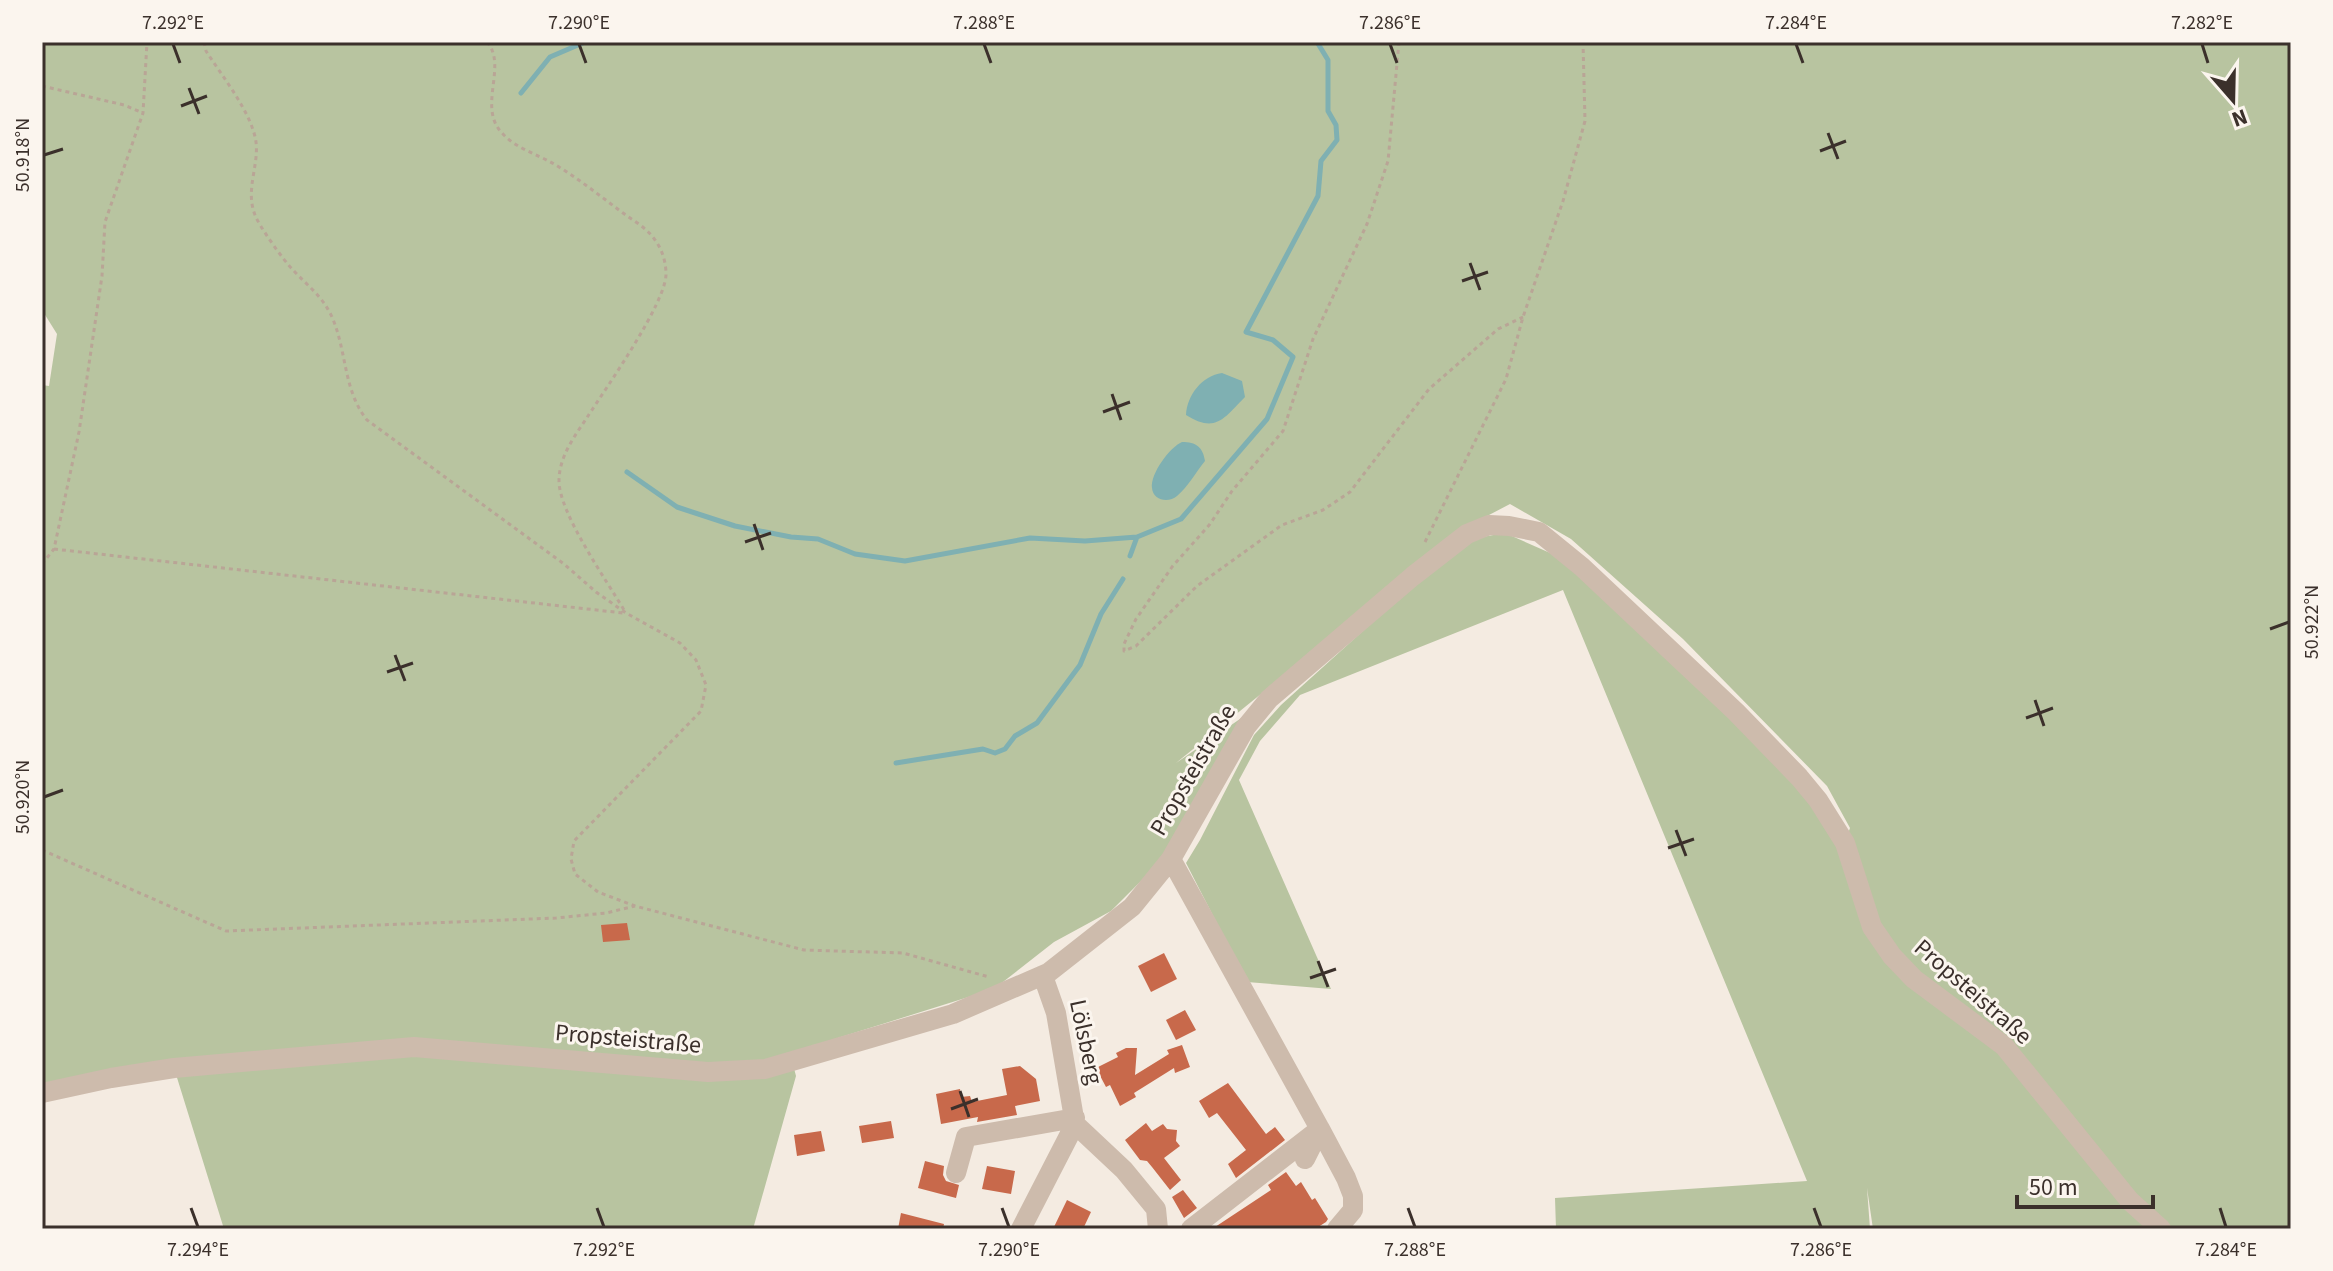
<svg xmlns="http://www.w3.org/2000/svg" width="2333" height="1271" viewBox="0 0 2333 1271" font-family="'Source Sans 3',sans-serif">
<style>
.green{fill:#b8c4a0}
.water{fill:#7fb0b2}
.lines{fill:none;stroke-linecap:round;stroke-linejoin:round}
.stream{stroke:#7fb0b2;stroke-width:5}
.building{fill:#c8694b}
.path{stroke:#b9a596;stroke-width:3;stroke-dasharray:4 4;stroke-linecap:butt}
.minor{stroke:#cdbbac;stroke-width:20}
.ticks{fill:none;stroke:#3b302b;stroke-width:3}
.labels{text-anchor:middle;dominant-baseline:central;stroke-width:6;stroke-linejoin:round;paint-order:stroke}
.street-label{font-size:24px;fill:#3b302b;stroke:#fbf5ee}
.neatline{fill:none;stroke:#3b302b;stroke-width:3}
.ticks-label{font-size:20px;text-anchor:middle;fill:#3b302b}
</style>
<rect width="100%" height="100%" fill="#f4ebe1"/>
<path class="green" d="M42,42H2291V1229H1873L1867,1188L1870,1229H1556L1555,1198L1807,1181L1563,590L1300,695L1260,741L1239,780L1331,989L1247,982L1186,863L1200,840L1254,735L1281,705L1406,592L1476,538L1505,533L1582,567L1736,712L1845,842L1850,828L1827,786L1683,639L1571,539L1510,504L1468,526L1176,763L1269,699L1154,868L1111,911L1054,942L994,989L790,1053L796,1076L753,1229H224L174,1068L42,1093V385L49,386L57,334L42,310Z"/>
<path class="water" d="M1222,373L1242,381L1245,397C1224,418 1216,434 1186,415C1187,395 1202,376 1222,373Z
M1182,442C1196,442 1203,447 1205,461C1196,472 1188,487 1177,496C1169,503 1153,501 1152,488C1150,474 1170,447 1182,442Z"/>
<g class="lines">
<path class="stream" d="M521,93L550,57L585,42
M627,472L677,507L735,526L791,537L818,539L855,554L905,561L1030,538L1085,541L1137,537
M1130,556L1137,537L1181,519L1267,419L1293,357L1273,340L1246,332L1318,196L1321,161L1337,140L1336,125L1328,111V60L1317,42
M896,763L983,749L995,753L1005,749L1015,736L1037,723L1080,665L1101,614L1123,579"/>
</g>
<path class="building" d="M627,923L630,940L603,942L601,925Z
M1164,953L1177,979L1151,992L1138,966Z
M1185,1010L1196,1030L1176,1040L1166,1020Z
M1182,1045L1190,1067L1175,1073L1174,1068L1134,1093L1136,1097L1120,1106L1110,1085L1106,1087L1096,1068L1118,1057L1116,1053L1126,1048H1137L1135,1075L1169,1054L1167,1050Z
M1020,1066L1036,1079L1040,1101L1015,1106L1017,1115L977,1122L978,1117L941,1124L936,1094L960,1089L961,1097L970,1096L972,1102L1007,1095L1002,1069Z
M1228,1083L1266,1134L1275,1127L1285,1140L1236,1178L1228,1164L1246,1150L1217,1113L1209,1118L1199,1101Z
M891,1121L894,1138L862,1143L859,1126Z
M1146,1123L1152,1131L1163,1124L1167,1129L1177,1130L1176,1141L1180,1146L1164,1158L1181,1180L1170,1190L1152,1167L1147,1161L1140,1160L1125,1140Z
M821,1131L825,1151L797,1156L794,1135Z
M925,1161L944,1166L943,1175L946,1181L959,1185L956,1198L918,1188Z
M987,1166L1015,1171L1011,1194L982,1189Z
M1286,1172L1296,1186L1301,1182L1312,1200L1315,1198L1328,1219L1326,1222L1315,1229H1212L1271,1190L1268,1185Z
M1183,1190L1197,1208L1184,1218L1172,1197Z
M1067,1200L1091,1212L1083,1229H1053Z
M901,1213L944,1224L943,1229H898Z"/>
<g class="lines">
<path class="path" d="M204,42L206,51C222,76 252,113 256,142C259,166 245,190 255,215C259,226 284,261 293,270C308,286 323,297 332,317C347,351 343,390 367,420L564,564L596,592L626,613L680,643L696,660L706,685L701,711L574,841L571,859L575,874L598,892L635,906L804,950L903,953L989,977
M487,42C508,66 477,107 502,133C515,148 537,154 554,164C578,178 600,196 623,213C634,221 647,228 655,240C662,249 666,262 666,274C666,303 606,388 588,416C575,436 559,456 559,481C559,513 607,581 624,610
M1399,42L1388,161L1367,224L1313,339L1283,431L1232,491L1210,524L1172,567L1136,619L1124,644V651L1136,646L1197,586L1282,525L1323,510L1350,492L1429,389L1498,329L1523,317
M42,86L124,105L143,113
M1425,542L1506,379L1523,317L1563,201L1585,121L1583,42
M54,549L623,613
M42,564L54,549L79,432L102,276L105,222L143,113L147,42
M42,850L226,931L556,918L606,913L635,906"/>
<path class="minor" d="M1171,859L1320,1129L1305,1159
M42,1093L111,1078L174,1068L414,1047L708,1072L765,1069L953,1014L1048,973L1132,907L1171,859L1246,727L1269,699L1413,576L1467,534L1489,525L1509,526L1539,532L1582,567L1736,712L1799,777L1818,800L1845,843L1872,927L1892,956L1914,979L2004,1046L2130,1201L2161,1229
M1075,1124L1124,1170L1156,1209L1158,1229
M956,1173L966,1137L1075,1118
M1021,1229L1075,1124L1056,1013L1043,976
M1191,1229L1320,1129L1346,1178L1353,1196V1210L1337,1229"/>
</g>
<path class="ticks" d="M173,44L180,63M579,44L586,63M984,44L991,63M1390,44L1397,63M1796,44L1803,63M2202,44L2208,63M189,88L199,114M181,106L207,96M1828,133L1838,159M1820,151L1846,141M44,155L63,149M1470,263L1480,290M1462,281L1488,272M1112,394L1121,420M1103,412L1130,402M754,524L763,550M745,542L771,533M2270,629L2289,622M395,655L405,681M387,672L413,663M2035,700L2044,726M2026,718L2053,708M44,797L63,790M1676,830L1686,856M1668,848L1694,839M1318,961L1328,987M1310,978L1336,969M960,1091L969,1117M951,1109L978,1099M191,1208L198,1227M597,1208L604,1227M1002,1208L1009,1227M1408,1208L1415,1227M1814,1208L1821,1227M2220,1208L2226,1227"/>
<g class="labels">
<g class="street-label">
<text transform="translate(1193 770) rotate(-60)">Propsteistraße</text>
<text transform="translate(1973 992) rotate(41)">Propsteistraße</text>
<text transform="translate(628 1039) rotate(5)">Propsteistraße</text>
<text transform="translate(1086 1042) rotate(78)">Lölsberg</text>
</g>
</g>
<rect width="2333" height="1271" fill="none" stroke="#fbf5ee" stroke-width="88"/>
<g transform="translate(2233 100) rotate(160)" stroke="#fbf5ee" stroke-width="6" paint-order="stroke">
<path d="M0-6L14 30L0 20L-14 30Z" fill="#3b302b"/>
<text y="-12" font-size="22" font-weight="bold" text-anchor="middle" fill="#3b302b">N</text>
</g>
<path d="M2017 1195v12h136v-12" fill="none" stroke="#3b302b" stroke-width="4"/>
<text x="2029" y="1195" font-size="24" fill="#3b302b" stroke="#fbf5ee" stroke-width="6" paint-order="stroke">50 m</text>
<rect x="44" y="44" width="2245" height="1183" class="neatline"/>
<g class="ticks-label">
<text x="173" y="29">7.292°E</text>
<text x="579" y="29">7.290°E</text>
<text x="984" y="29">7.288°E</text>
<text x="1390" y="29">7.286°E</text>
<text x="1796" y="29">7.284°E</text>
<text x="2202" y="29">7.282°E</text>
<text transform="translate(22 155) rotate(-90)" y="7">50.918°N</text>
<text transform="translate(2311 622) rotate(-90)" y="7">50.922°N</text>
<text transform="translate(22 797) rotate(-90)" y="7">50.920°N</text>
<text x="198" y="1256">7.294°E</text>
<text x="604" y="1256">7.292°E</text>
<text x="1009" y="1256">7.290°E</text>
<text x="1415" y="1256">7.288°E</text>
<text x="1821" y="1256">7.286°E</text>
<text x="2226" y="1256">7.284°E</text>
</g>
</svg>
